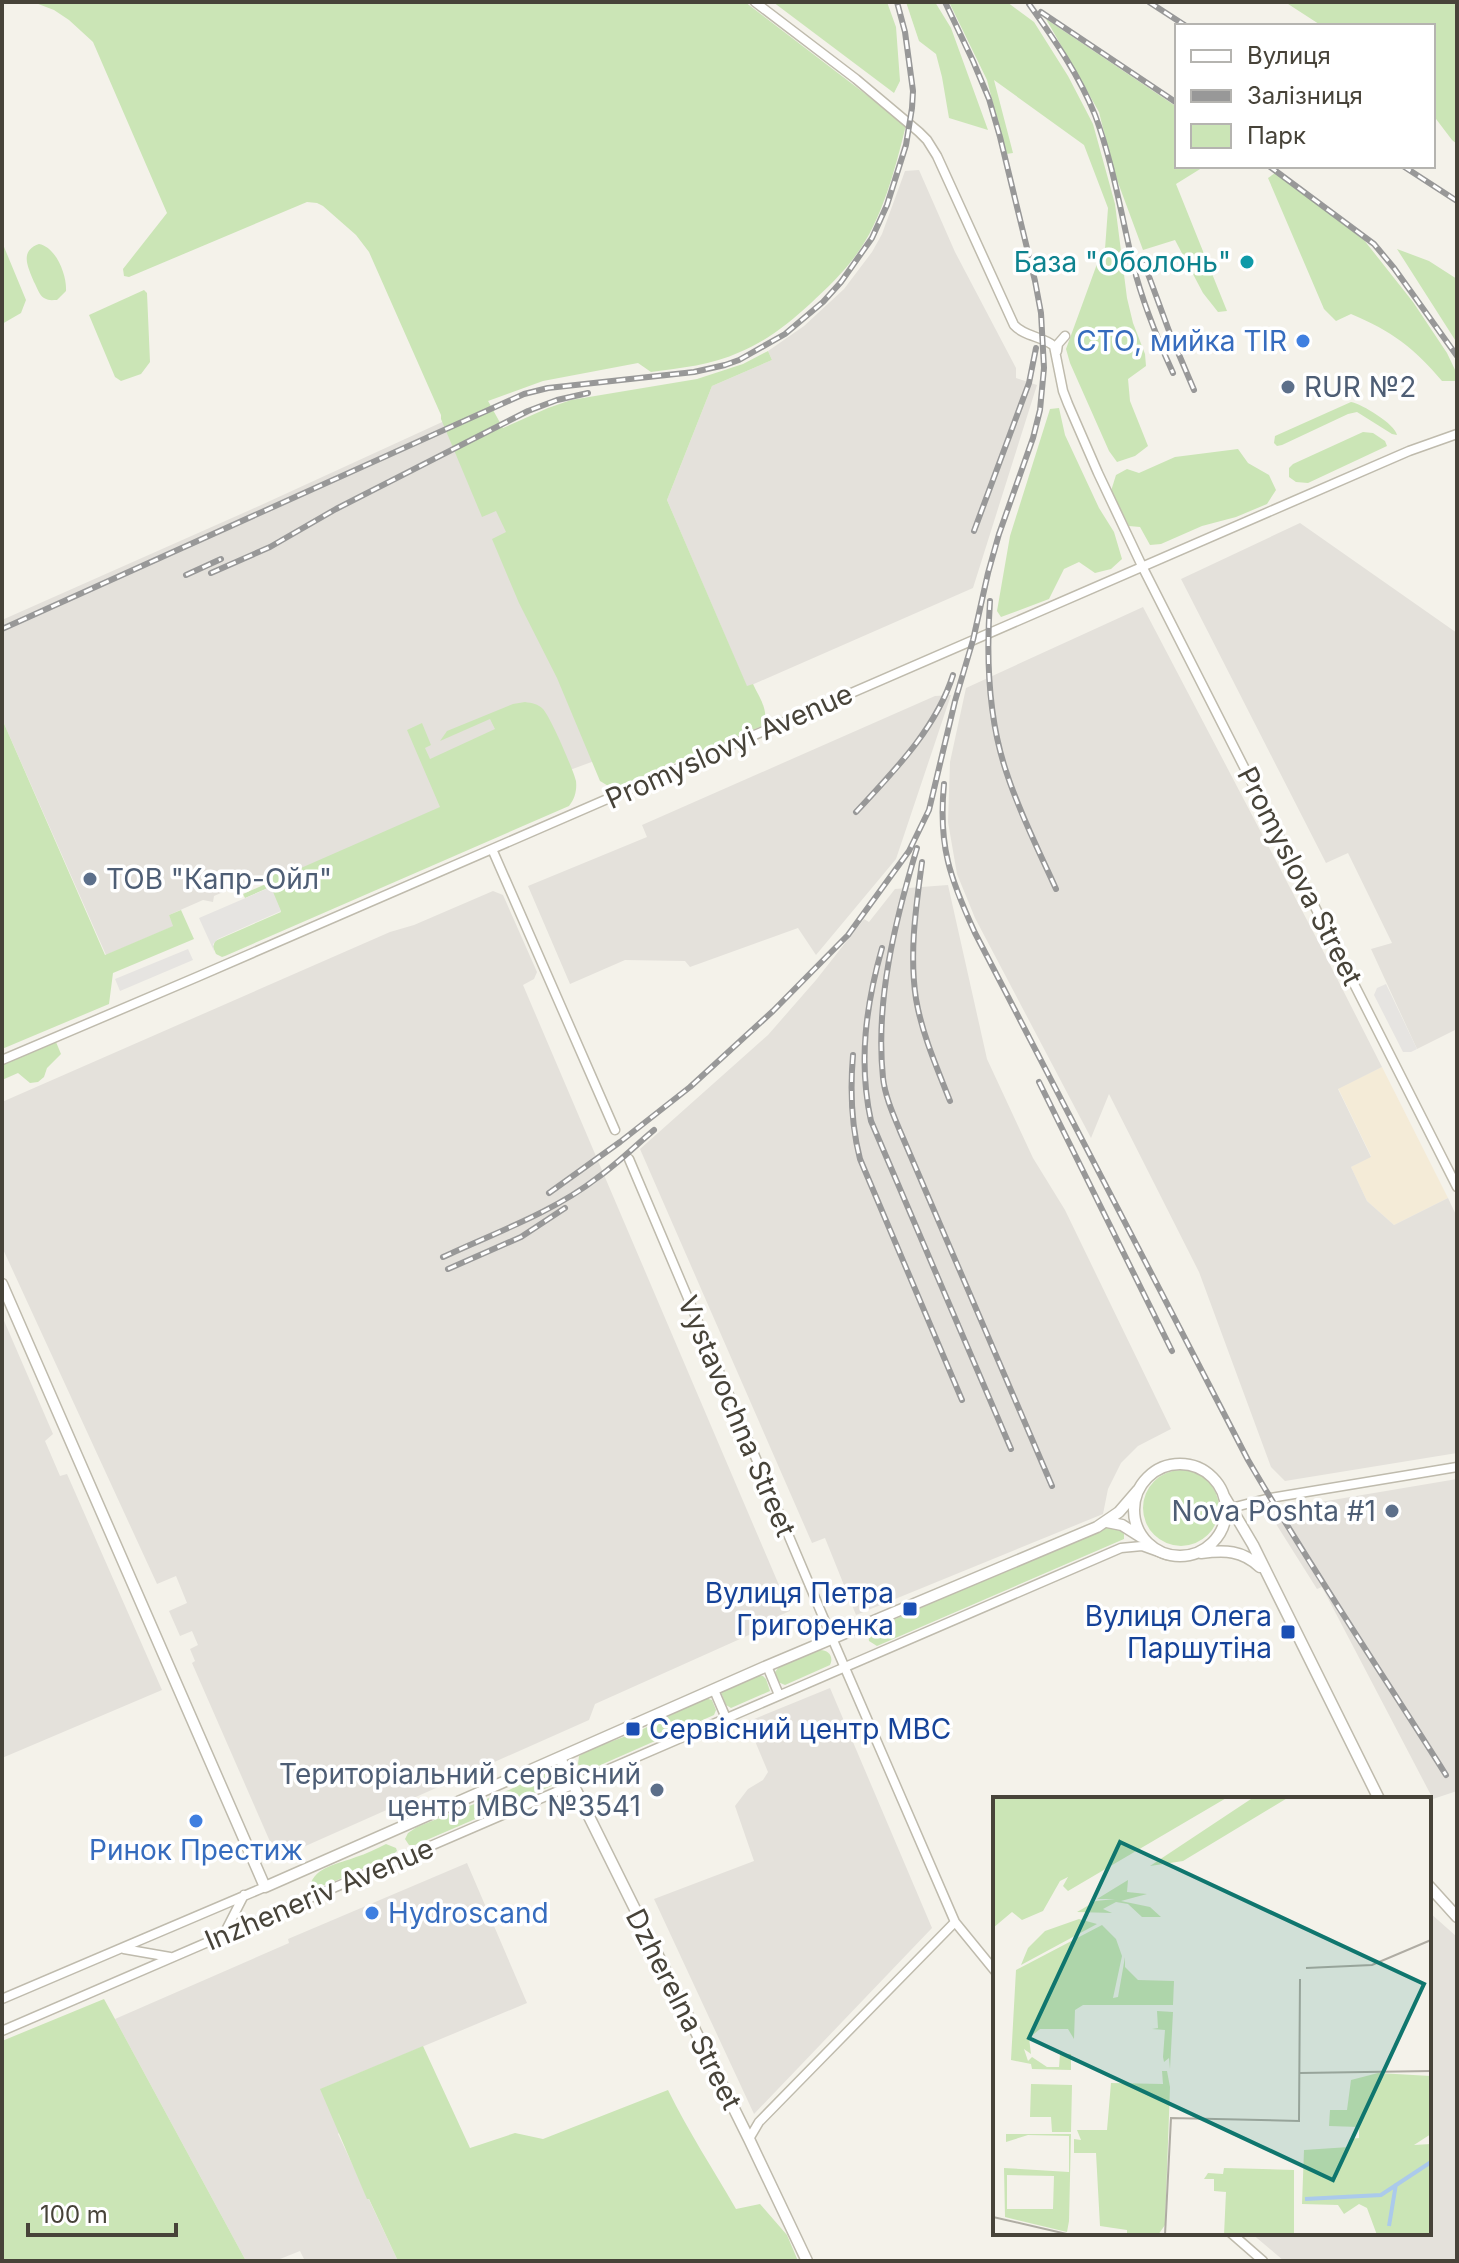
<svg xmlns="http://www.w3.org/2000/svg" width="1459" height="2263" viewBox="0 0 1459 2263" font-family="Inter,sans-serif">
<style>
.commercial{fill:#f4ebd7}
.industrial{fill:#e4e1db}
.green{fill:#cbe5b6}
.parking{fill:#e6e4e1}
.lines{fill:none;stroke-linecap:round;stroke-linejoin:round}
.minor-casing{stroke:#bfbbad;stroke-width:11}
.tertiary-casing{stroke:#bfbbad;stroke-width:13}
.minor{stroke:#fff;stroke-width:8}
.tertiary{stroke:#fff;stroke-width:10}
.rail-casing{stroke:#989898;stroke-width:6}
.rail{stroke:#fff;stroke-width:3;stroke-dasharray:9;stroke-linecap:butt}
.culture-dot{fill:#0f9aa8;stroke:#fff;stroke-width:3}
.shop-dot{fill:#3f7fe0;stroke:#fff;stroke-width:3}
.service-dot{fill:#5c6f8a;stroke:#fff;stroke-width:3}
.transit-dot{fill:#1a4fb4;stroke:#fff;stroke-width:3}
.labels{text-anchor:middle;dominant-baseline:central;stroke-width:7;stroke-linejoin:round;paint-order:stroke}
.culture-label{font-size:28px;fill:#0d838f;stroke:#fff;text-anchor:end}
.shop-label{font-size:28px;fill:#366cbe;stroke:#fff;text-anchor:end}
.service-label{font-size:28px;fill:#4e5e75;stroke:#fff;text-anchor:start}
.street-label{font-size:28px;fill:#474339;stroke:#fff}
.transit-label{font-size:28px;fill:#164399;stroke:#fff;text-anchor:end}
.inset-river{fill:none;stroke:#abcaeb;stroke-width:4}
.inset-road{fill:none;stroke:#afaca3;stroke-width:2}
.view{fill:#0f766e;fill-opacity:0.15;stroke:#0f766e;stroke-width:4}
.inset-edge{fill:none;stroke:#474339;stroke-width:4}
</style>
<rect width="100%" height="100%" fill="#f4f2ea"/>
<path class="commercial" d="M1382,1067L1448,1198L1394,1225L1367,1201L1351,1167L1371,1156L1338,1088Z"/>
<path class="industrial" d="M919,170L955,252L1016,368V378L1037,385L973,588L747,687L667,500L712,386L772,360L768,351L804,326L844,289L872,252L882,234L905,171Z
M488,401L523,469L597,760L285,875H274L241,890L237,886L214,896L213,902L203,900L169,915L174,926L106,955L2,719V620L259,506Z
M1300,523L1457,633V1029L1417,1049L1371,949L1392,943L1348,853L1326,863L1181,579Z
M1143,607L1319,943L1382,1067L1338,1089L1371,1157L1351,1167L1367,1201L1394,1225L1448,1198L1457,1217V1453L1285,1481L1271,1467L1199,1272L1109,1094L1091,1138L975,918L957,874L948,822L950,762L966,688Z
M951,695L896,859L816,955L798,928L690,967L685,961L625,960L570,984L528,886L647,837L642,825L935,696Z
M948,885L987,1059L1033,1158L1065,1210L1171,1429L1138,1446L1121,1463L1108,1489L1103,1514L856,1615L825,1538L812,1543L640,1149L768,1035L816,980L864,919L869,922L895,889Z
M493,891L503,895L537,972L534,979L523,985L790,1611L767,1621L769,1626L595,1704L589,1720L283,1856L275,1853L192,1663L195,1661L190,1649L198,1645L192,1631L180,1636L169,1611L187,1603L176,1576L157,1584L2,1247V1102L390,932L414,925Z
M2,1316L53,1434L45,1441L60,1476L67,1474L162,1690L2,1758Z
M1457,1479V1791L1433,1799L1322,1587L1317,1589L1271,1516L1291,1507Z
M830,1688L932,1928L754,2114L654,1899L754,1861L735,1806L748,1789L763,1780L768,1772L747,1722Z
M467,1863L527,2003L321,2089L340,2132L338,2134L398,2261H305L300,2251L275,2261H246L115,2019L289,1943L288,1939Z
M1429,1912L1457,1937V2261H1284L1251,2233H1429Z"/>
<path class="green" d="M33,2H745L906,125C896,166 882,221 856,255C843,273 826,289 810,304C789,323 767,341 740,352C712,365 681,368 651,372L638,363L543,381L488,401L503,428L548,408L571,400L697,379L743,364L768,351L772,360L712,386L667,500L747,686L753,684C759,697 771,713 762,726L617,787H610L600,781L557,678L519,603L492,539L506,532L496,511L482,517L441,419V415L369,252L356,235L323,206L317,203L307,202L129,277L124,276L123,269L167,213L93,42L69,20L54,10Z
M773,2H887L896,27L900,81L894,93Z
M906,2H935L951,28L988,130L949,118L942,77L936,54L919,41Z
M949,2H1007L1034,22L1068,76L1093,124L1115,204L1127,298L1133,323L1145,354L1146,366L1128,379L1130,401L1148,446L1135,456L1117,462L1109,451L1070,363L1066,349L1101,253L1105,249L1108,208L1084,145L994,80L1013,153L1006,154L987,80Z
M1285,2H1457V144L1452,140L1433,115V26H1322Z
M1046,19L1177,107V166H1205L1176,184L1227,311L1218,312L1203,293L1175,240L1143,250L1113,169L1099,112Z
M1275,173L1364,240L1413,302L1447,353L1457,374V381H1442C1414,348 1392,331 1351,314L1336,321L1324,309L1268,178Z
M2,242L26,300L21,313L2,324Z
M39,244C56,247 67,275 66,291L57,300C52,300 49,301 44,298C39,295 37,287 34,282C28,267 19,251 39,244Z
M1397,249L1429,261L1457,279V343Z
M144,290L147,293L150,362L141,374L121,381L115,377L89,315Z
M1351,402C1362,404 1395,424 1397,435L1392,434L1357,412L1348,414L1282,445L1277,446L1274,443L1275,436Z
M1059,408L1065,435L1099,508L1114,532L1122,559L1111,569L1095,573L1079,562L1064,569L1049,599L1001,617L997,611L1010,536L1050,409Z
M1363,432L1373,433L1385,441L1387,446L1308,483L1296,482L1289,477V468L1293,464Z
M1238,449L1248,463L1269,475L1276,490L1267,504L1236,517L1202,526L1161,544L1150,545L1140,527L1129,526L1111,491L1116,475L1127,469L1139,473L1175,457Z
M525,702C532,703 538,704 543,709C551,718 573,769 576,781C577,790 575,799 569,806L225,956L222,957L216,954L213,947L215,941L281,912L270,887L245,898L243,894L268,883L267,878L273,875V873L280,870L285,875L440,807L407,730L422,723L431,745L425,748L430,759L495,729L490,719L440,741L447,731L513,704Z
M2,719L105,955L173,926L169,915L181,910L194,939L113,973L109,1004L2,1049Z
M56,1042L61,1054L47,1068L44,1077L38,1082L30,1083L18,1073L2,1080V1063Z
M1143 1508a38 38 0 1 1 76 0a38 38 0 1 1-76 0Z
M1107,1526L1120,1529L1124,1534V1539L877,1646L869,1641L868,1633L870,1630Z
M820,1650C829,1650 834,1657 830,1665L785,1685L778,1682L775,1672L779,1667Z
M755,1676H763L766,1679L770,1691L731,1708L726,1705L721,1692Z
M705,1698L712,1700L716,1710L714,1715L587,1771L581,1770L578,1764L579,1756C599,1744 622,1739 643,1729C664,1719 684,1708 705,1698Z
M546,1772L558,1774L563,1781L415,1845H409L405,1839L408,1833L417,1827L509,1790Z
M386,1844L396,1848L397,1851L392,1855L333,1882L314,1889L310,1886C315,1866 339,1864 356,1857C366,1854 376,1849 386,1844Z
M104,1999L115,2019L246,2261H2V2041Z
M423,2046L470,2148L515,2133L543,2139L668,2090C688,2131 713,2169 736,2209L760,2204L787,2235L798,2261H398L369,2199H367L320,2089Z"/>
<path class="parking" d="M271,887L281,911L218,939L213,944L214,951L199,918Z
M188,949L193,960L120,991L115,979Z
M1386,984L1417,1049L1411,1052H1403L1374,995L1377,988Z"/>
<g class="lines">
<g class="minor-casing">
<path id="minor" d="M755,2L856,79L919,132L927,140L937,156L1014,325C1025,337 1042,336 1054,346L1063,391L1068,404L1098,473L1142,566L1457,1187
M1057,351L1058,344L1065,336
M492,849L615,1130
M2,1060L197,977L1409,451L1457,434
M629,1159L832,1638L955,1922L995,1971
M1226,1512L1231,1508L1270,1498L1457,1467
M767,1666L779,1695
M714,1690L726,1718
M223,1936L244,1895
M124,1949L170,1957
M2,1999L265,1887
M2,2031L1121,1548L1142,1546L1167,1555
M749,2139L759,2122L955,1922
M1231,2233L1263,2261"/>
</g>
<g class="tertiary-casing">
<path id="tertiary" d="M2,1284L265,1887L767,1666L1097,1527L1119,1512L1138,1490
M1134 1510a46 46 0 1 1 92 0a46 46 0 1 1-92 0Z
M1224,1496L1253,1545L1379,1799
M1107,1522L1122,1525L1141,1537
M1201,1553C1225,1550 1242,1550 1260,1567
M560,1758L749,2139L807,2261
M1429,1886L1457,1917"/>
</g>
<use href="#minor" class="minor"/>
<use href="#tertiary" class="tertiary"/>
<g class="rail-casing">
<path id="rail" d="M1149,2L1186,26
M1029,4C1054,39 1079,75 1095,115C1113,163 1121,214 1133,264C1142,301 1157,338 1173,373
M1041,12L1177,103
M1269,166L1374,244L1394,268L1457,356
M1403,166L1457,201
M1144,263L1169,331L1194,390
M974,531L1029,383L1036,348
M211,573L270,547L336,509L528,411L557,400L588,393
M186,575L221,559
M990,601C986,658 988,719 1007,774C1020,814 1039,851 1056,889
M2,629L524,394L548,388L694,372L725,365L739,360L785,334L823,302L841,282L872,238L887,205L906,145L912,108L913,91L905,32L897,2
M944,784C938,846 950,878 975,933L1248,1460C1310,1567 1380,1670 1446,1775
M856,812C893,772 936,729 953,675
M917,848C895,921 875,1001 883,1078C885,1096 893,1114 900,1131L1052,1486
M922,862C916,907 909,953 916,999C922,1034 937,1068 950,1101
M882,948C866,1005 858,1062 871,1121L1011,1449
M853,1055C850,1090 851,1124 860,1159L962,1400
M1039,1082L1172,1351
M549,1193L620,1142L690,1087L773,1011L848,935L909,851L929,810L955,701L973,640L988,573L999,534L1033,438L1040,410L1044,368L1041,313L1035,281L1000,137L989,99L973,61L945,2
M443,1257C494,1233 552,1213 597,1178C617,1164 635,1146 654,1130
M448,1269L521,1237L565,1208"/>
</g>
<use href="#rail" class="rail"/>
</g>
<circle class="culture-dot" cx="1247" cy="262" r="8"/>
<g class="shop-dot">
<circle cx="1303" cy="341" r="8"/>
<circle cx="196" cy="1821" r="8"/>
<circle cx="372" cy="1913" r="8"/>
</g>
<g class="service-dot">
<circle cx="1288" cy="387" r="8"/>
<circle cx="90" cy="879" r="8"/>
<circle cx="1392" cy="1511" r="8"/>
<circle cx="657" cy="1790" r="8"/>
</g>
<g class="transit-dot">
<rect x="902" y="1601" width="16" height="16" rx="4"/>
<rect x="1280" y="1624" width="16" height="16" rx="4"/>
<rect x="625" y="1721" width="16" height="16" rx="4"/>
</g>
<g class="labels">
<g class="culture-label">
<text x="1231" y="262">База "Оболонь"</text>
</g>
<g class="shop-label">
<text x="1287" y="341">СТО, мийка TIR</text>
<text x="196" y="1850" text-anchor="middle">Ринок Престиж</text>
<text x="388" y="1913" text-anchor="start">Hydroscand</text>
</g>
<g class="service-label">
<text x="1304" y="387">RUR №2</text>
<text x="106" y="879">ТОВ "Капр-Ойл"</text>
<text x="1376" y="1511" text-anchor="end">Nova Poshta #1</text>
<text x="641" y="1774" text-anchor="end">Територіальний сервісний<tspan x="641" dy="32">центр МВС №3541</tspan></text>
</g>
<g class="street-label">
<text transform="translate(729 746) rotate(-24)">Promyslovyi Avenue</text>
<text transform="translate(1300 876) rotate(63)">Promyslova Street</text>
<text transform="translate(737 1416) rotate(67)">Vystavochna Street</text>
<text transform="translate(319 1894) rotate(-23)">Inzheneriv Avenue</text>
<text transform="translate(684 2009) rotate(63)">Dzherelna Street</text>
</g>
<g class="transit-label">
<text x="894" y="1593">Вулиця Петра<tspan x="894" dy="32">Григоренка</tspan></text>
<text x="1272" y="1616">Вулиця Олега<tspan x="1272" dy="32">Паршутіна</tspan></text>
<text x="649" y="1729" text-anchor="start">Сервісний центр МВС</text>
</g>
</g>
<g transform="translate(993 1797)">
<rect width="438" height="438" fill="#f4f2ea"/>
<path d="M0,0H235L75,94L70,89L75,80L67,84L50,114L29,123L19,115L0,131ZM261,0H296L190,64L157,69ZM135,83L134,95L154,97L128,104L157,110L168,120H149L135,107L123,105L110,112L119,116L84,115L103,104L122,102H104ZM86,122L104,127L28,168L35,151L52,134ZM109,128L123,142L129,159L120,201L125,200L132,160V170L145,183L181,184L180,208H90L82,213L81,242L75,232H47L36,241L38,257L31,252L35,264L39,260L54,270H66L67,257H78V273L39,272L38,267L18,263L23,173ZM164,214L180,215L177,272L176,261L171,265L170,260L172,233L159,232L165,231ZM169,274H174L177,290L172,428L165,438H134V433L107,429L103,356H81V342L88,343L84,333H114L118,286L170,287ZM385,276L438,279V337L421,348L438,347V438H384L374,411L366,407L351,417L345,408L309,407L311,353L356,350L357,342L366,341V330L336,329L337,313H354L358,283ZM38,287L79,288L78,335H59L58,320H37ZM13,337H78L76,424L74,435L12,420L11,371L76,375V339L35,338L13,345ZM14,378L61,379L60,412H14ZM231,371L301,373V438H231L233,395L221,394V382H211L215,376L230,377Z" fill="#cbe5b6" fill-rule="evenodd"/>
<path class="inset-river" d="M312,402L388,398L438,365M396,429L403,387"/>
<path class="inset-road" d="M313,171L379,168L438,143M307,276L438,274M0,420L78,438M172,438L178,321L306,324L307,182"/>
<path class="view" d="M127,45L431,187L340,383L36,241Z"/>
<rect width="438" height="438" class="inset-edge"/>
</g>
<rect width="1459" height="2263" fill="none" stroke="#474339" stroke-width="8"/>
<rect x="1175" y="24" width="260" height="144" fill="#ffffff" stroke="#b5b4b0" stroke-width="2"/>
<rect x="1191" y="50" width="40" height="12" fill="#ffffff" stroke="#b5b4b0" stroke-width="2"/>
<text x="1247" y="64" font-size="24" fill="#474339">Вулиця</text>
<rect x="1191" y="90" width="40" height="12" fill="#989898" stroke="#b5b4b0" stroke-width="2"/>
<text x="1247" y="104" font-size="24" fill="#474339">Залізниця</text>
<rect x="1191" y="124" width="40" height="24" fill="#cbe5b6" stroke="#b5b4b0" stroke-width="2"/>
<text x="1247" y="144" font-size="24" fill="#474339">Парк</text>
<path d="M28 2223v12h148v-12" fill="none" stroke="#474339" stroke-width="4"/>
<text x="40" y="2223" font-size="24" fill="#474339" stroke="#ffffff" stroke-width="6" paint-order="stroke">100 m</text>
</svg>
